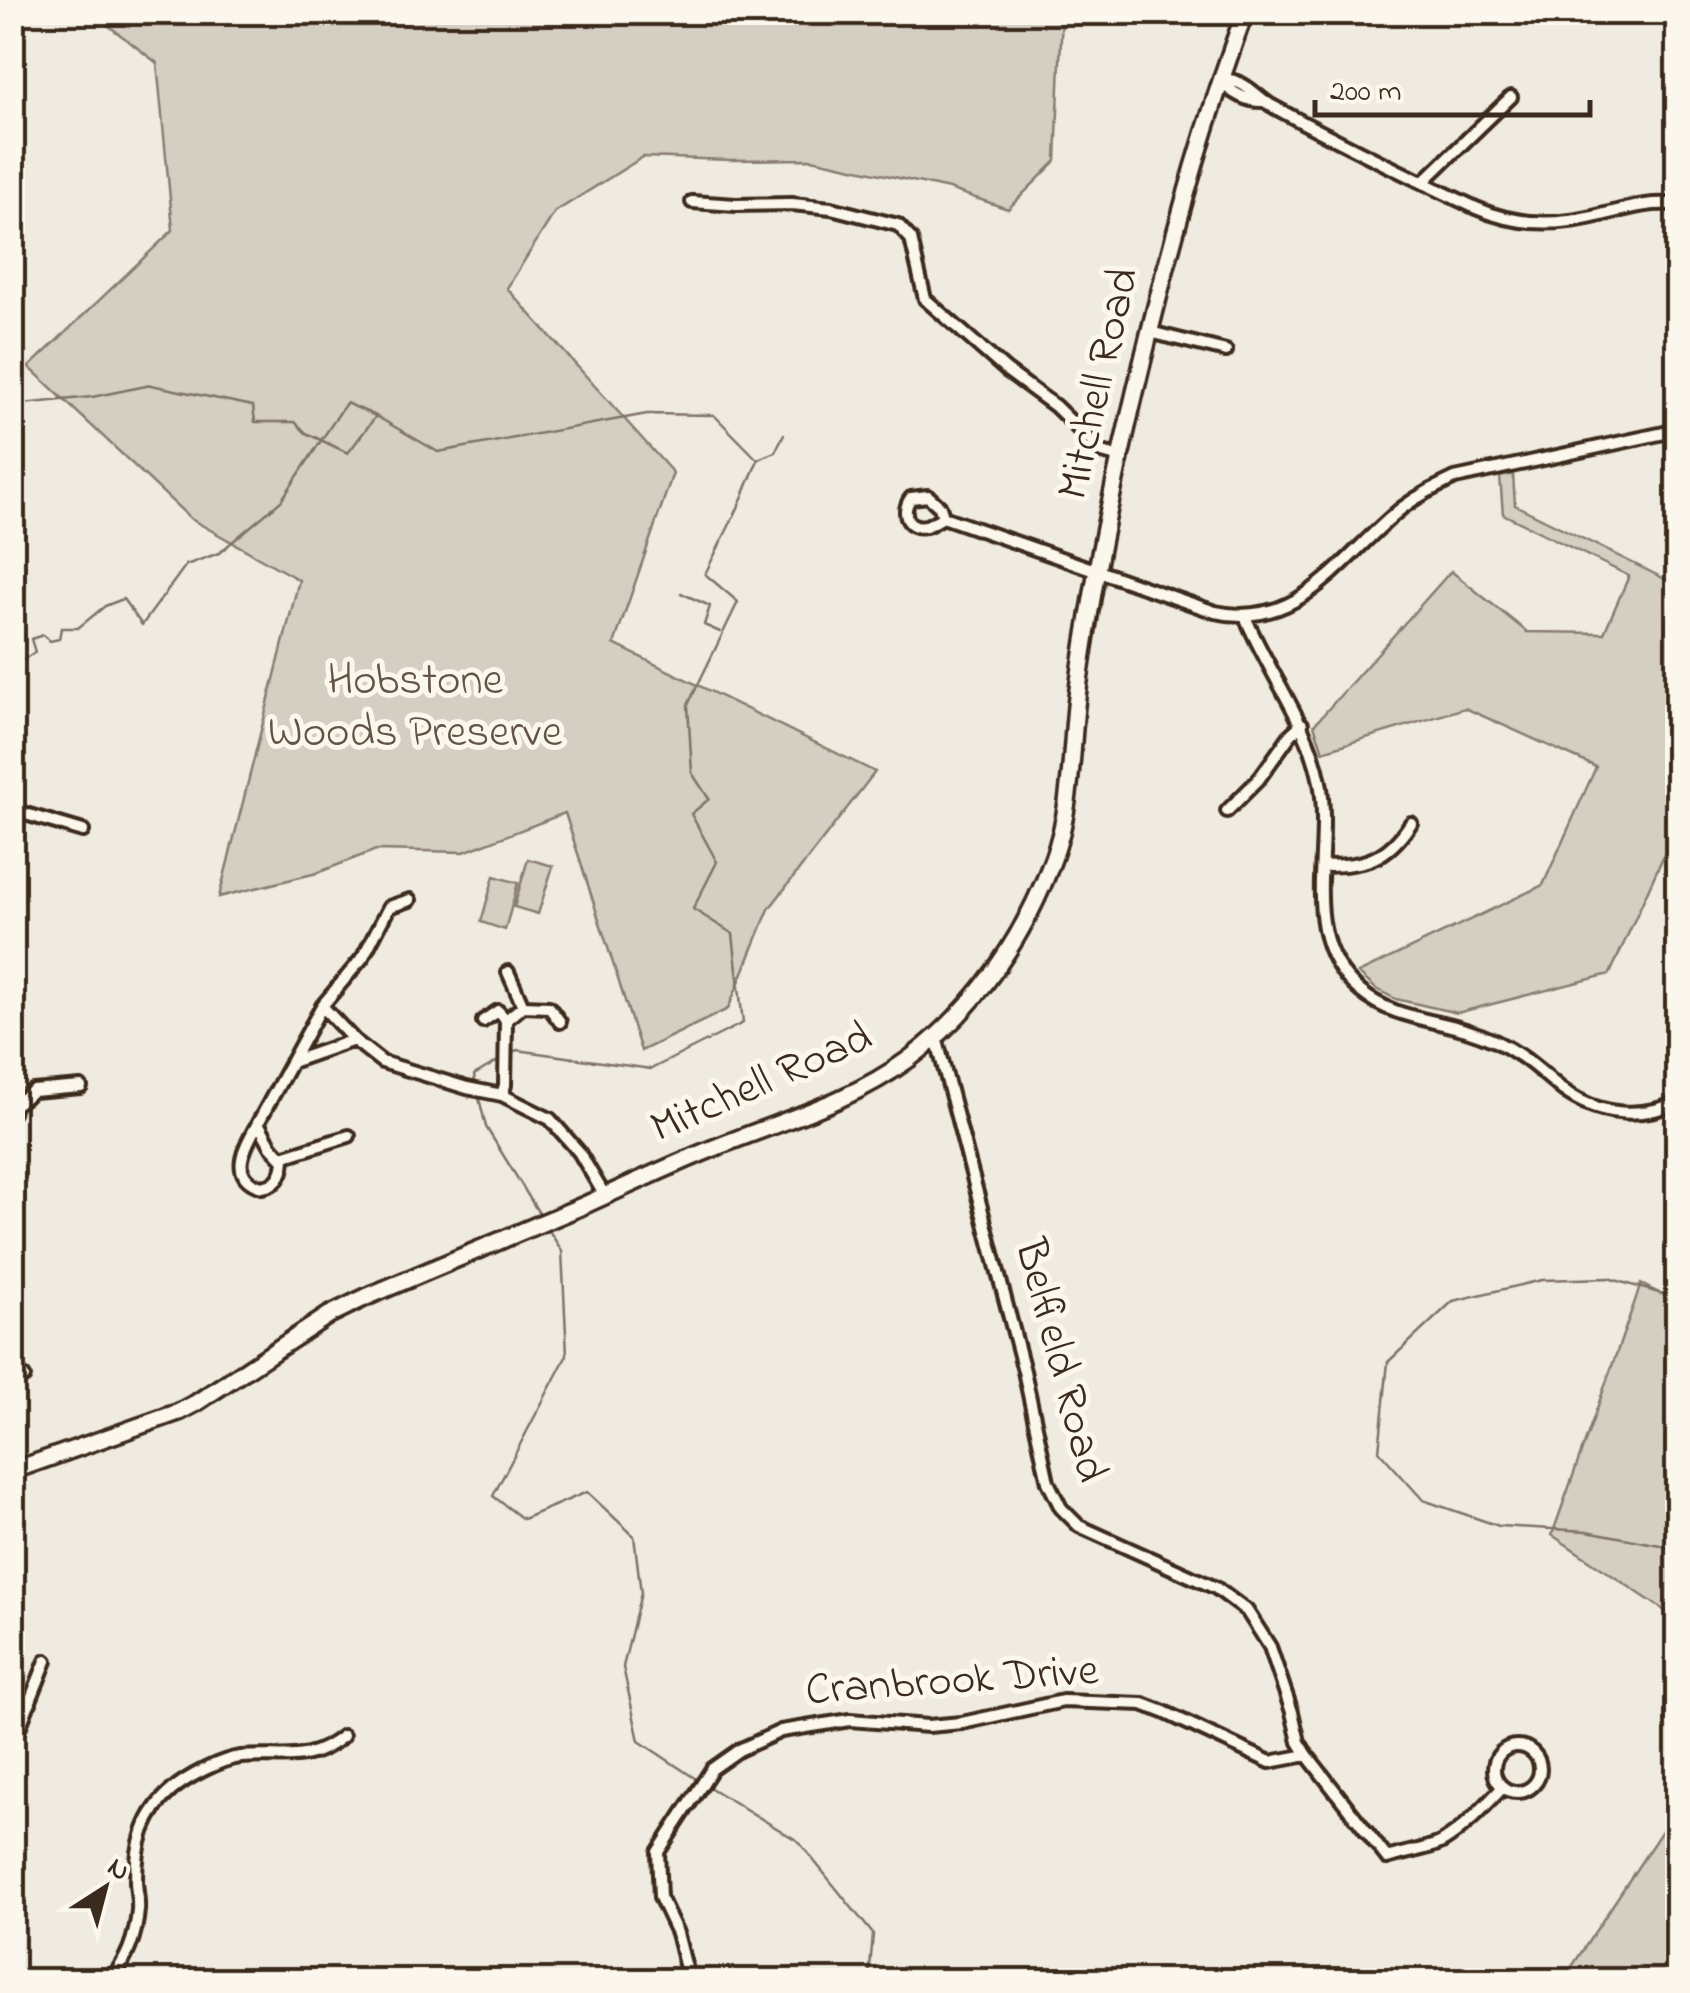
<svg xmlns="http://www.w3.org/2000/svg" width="1690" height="1993" viewBox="0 0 1690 1993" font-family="'Indie Flower',sans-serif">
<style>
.green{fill:#d5cec3;stroke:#887c70;stroke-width:2.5}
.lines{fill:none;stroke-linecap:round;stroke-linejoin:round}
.stream{stroke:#7f7367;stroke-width:2.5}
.street-casing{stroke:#3b2a1e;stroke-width:18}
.secondary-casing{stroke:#3b2a1e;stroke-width:22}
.street{stroke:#fbf7ec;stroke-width:10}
.secondary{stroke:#fbf7ec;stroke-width:15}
.labels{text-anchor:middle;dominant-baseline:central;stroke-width:10;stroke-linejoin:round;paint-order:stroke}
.street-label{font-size:45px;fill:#3b2a1e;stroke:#fbf7ec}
.park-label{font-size:45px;fill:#625347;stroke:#fbf7ec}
</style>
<rect width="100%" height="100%" fill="#f0ebe0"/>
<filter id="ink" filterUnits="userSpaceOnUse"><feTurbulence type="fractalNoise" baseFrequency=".01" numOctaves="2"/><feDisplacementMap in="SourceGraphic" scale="20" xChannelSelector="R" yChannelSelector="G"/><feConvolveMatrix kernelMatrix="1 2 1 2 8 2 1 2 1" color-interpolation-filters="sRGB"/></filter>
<g filter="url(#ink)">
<path class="green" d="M92,13H1062L1056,161L1008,209L949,189L812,159L731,160L643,157L555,212L507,288L673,473L614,644L875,772L769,909L728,1009L641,1051L565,813L464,852L376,850L317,873L219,897L299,580L191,519L29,367L173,230L157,63Z
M1513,474L1515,505L1677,585V850L1668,846L1610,974L1457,1013L1396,999L1376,989L1358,973L1543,885L1596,767L1465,708L1323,751L1314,725L1451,571L1527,632L1604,633L1629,576L1503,514L1500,477Z
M528,859L553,866L538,914L514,907Z
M494,876L518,883L505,930L481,922Z
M1641,1284L1677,1302V1619L1552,1535Z
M1677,1808V1980H1563Z"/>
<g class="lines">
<path class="stream" d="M12,405L92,397L151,385L253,406L255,422H295L306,433L348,453L376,416
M758,459L775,452L784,434
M681,593L710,606L704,625L720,632
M12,672L15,665L35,652L31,639L43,635L50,641L59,639L61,628H78L105,606L123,599L142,625L186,565L219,553L281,501L346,403L376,416L438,452L647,414L714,415L758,460L737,510L705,574L738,602L688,705L692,773L709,799L691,814L717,862L693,909L733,934L743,1023L651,1069L517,1050L513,1052
M475,1082L474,1075L498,1061
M479,1098L486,1127L540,1215
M548,1229L562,1251L567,1355L493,1496L523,1519L587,1492L634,1536L641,1593L623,1667L639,1741L696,1779
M1678,1294L1659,1293L1608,1278L1542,1280L1453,1301L1388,1362L1379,1451L1423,1500L1499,1526L1587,1531L1660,1545L1678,1551
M709,1787L798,1841L873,1934L869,1980"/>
<g class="street-casing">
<path id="street" d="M1220,80C1243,77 1255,96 1272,106C1338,142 1408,176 1476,208C1512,224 1550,226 1588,218C1618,212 1646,200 1678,205
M1221,80C1229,93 1249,102 1264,101
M1423,182L1511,97
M692,202L736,205L792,204L831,208L898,225L911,239L925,299L1006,370L1055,406L1102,452L1120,457
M1150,332L1226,351
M928,496L940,507L943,517C938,520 932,524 926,526C906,530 901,511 911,498Z
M943,517L1215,612C1301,631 1343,555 1402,508C1419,495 1436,487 1455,478L1678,430
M1245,616C1268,673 1308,721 1320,782C1333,853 1296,937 1360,991C1390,1017 1430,1019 1466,1030C1486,1036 1505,1045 1521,1056C1536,1066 1549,1079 1563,1090C1597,1115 1639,1120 1678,1102
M12,810L83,831
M1227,811L1258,780L1291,734L1302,724
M1322,866C1364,866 1387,860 1411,823
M508,972L523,1006
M322,1006L354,1040L382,1062L467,1088L502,1095L550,1119L579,1152L605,1196
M483,1021L498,1011L506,1020
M936,1037L1024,1371L1048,1482L1061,1508L1079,1526L1216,1588L1247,1611L1270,1647L1292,1712L1299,1742L1307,1755L1387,1858C1402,1853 1432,1848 1442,1842C1465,1828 1485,1806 1503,1787
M291,1062L354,1040
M502,1095L505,1085L506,1020L523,1006L549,1007L560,1022
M12,1113L14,1105L33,1091L81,1087
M258,1123C246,1145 226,1177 262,1187C277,1185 283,1175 284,1160L271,1146L258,1123L322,1006L363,957L389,907L410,900
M282,1157L349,1136
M12,1364L24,1377
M12,1696L30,1703
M12,1746L46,1661
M1494 1769a23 23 0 1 1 46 0a23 23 0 1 1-46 0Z
M110,1980C127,1961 136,1935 138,1910C139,1900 136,1890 136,1880C136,1845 144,1813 172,1790C187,1777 221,1759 241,1757C283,1753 306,1766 343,1736
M689,1980L677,1933L660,1897L658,1852L712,1769L739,1750L781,1731L850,1720L928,1726L962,1723L1063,1701L1143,1704L1164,1712L1270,1762L1307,1755"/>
</g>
<g class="secondary-casing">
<path id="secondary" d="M12,1471L179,1412L196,1403L329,1315L366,1297C437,1267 509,1237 580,1207C625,1187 669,1166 714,1148C781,1121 851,1102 909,1059C976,1009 1025,936 1053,859C1071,811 1071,756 1076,706C1081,660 1089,615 1097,570C1110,499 1126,429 1143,359C1171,242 1203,126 1245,12"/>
</g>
<use href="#street" class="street"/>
<use href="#secondary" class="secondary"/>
</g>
</g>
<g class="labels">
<g class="street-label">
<text transform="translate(1100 384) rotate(-77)">Mitchell Road</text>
<text transform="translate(762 1084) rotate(-24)">Mitchell Road</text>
<text transform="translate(1059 1361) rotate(75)">Belfield Road</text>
<text transform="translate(952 1682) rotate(-4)">Cranbrook Drive</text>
</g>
<g class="park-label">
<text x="415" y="682">Hobstone<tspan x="415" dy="52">Woods Preserve</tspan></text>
</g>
</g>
<rect width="1690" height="1993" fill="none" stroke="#fbf7ec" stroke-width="50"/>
<rect x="25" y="25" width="1640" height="1943" fill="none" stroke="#3b2a1e" stroke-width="4" filter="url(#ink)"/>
<g transform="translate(105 1888) rotate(36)" stroke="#fbf7ec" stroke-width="8" paint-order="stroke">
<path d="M0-8L18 38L0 25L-18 38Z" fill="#3b2a1e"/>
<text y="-15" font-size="28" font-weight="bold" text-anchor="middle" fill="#3b2a1e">N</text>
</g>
<path d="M1315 100v15h275v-15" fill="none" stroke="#3b2a1e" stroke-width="5"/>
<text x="1330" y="100" font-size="30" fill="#3b2a1e" stroke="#fbf7ec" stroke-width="8" paint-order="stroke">200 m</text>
</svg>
